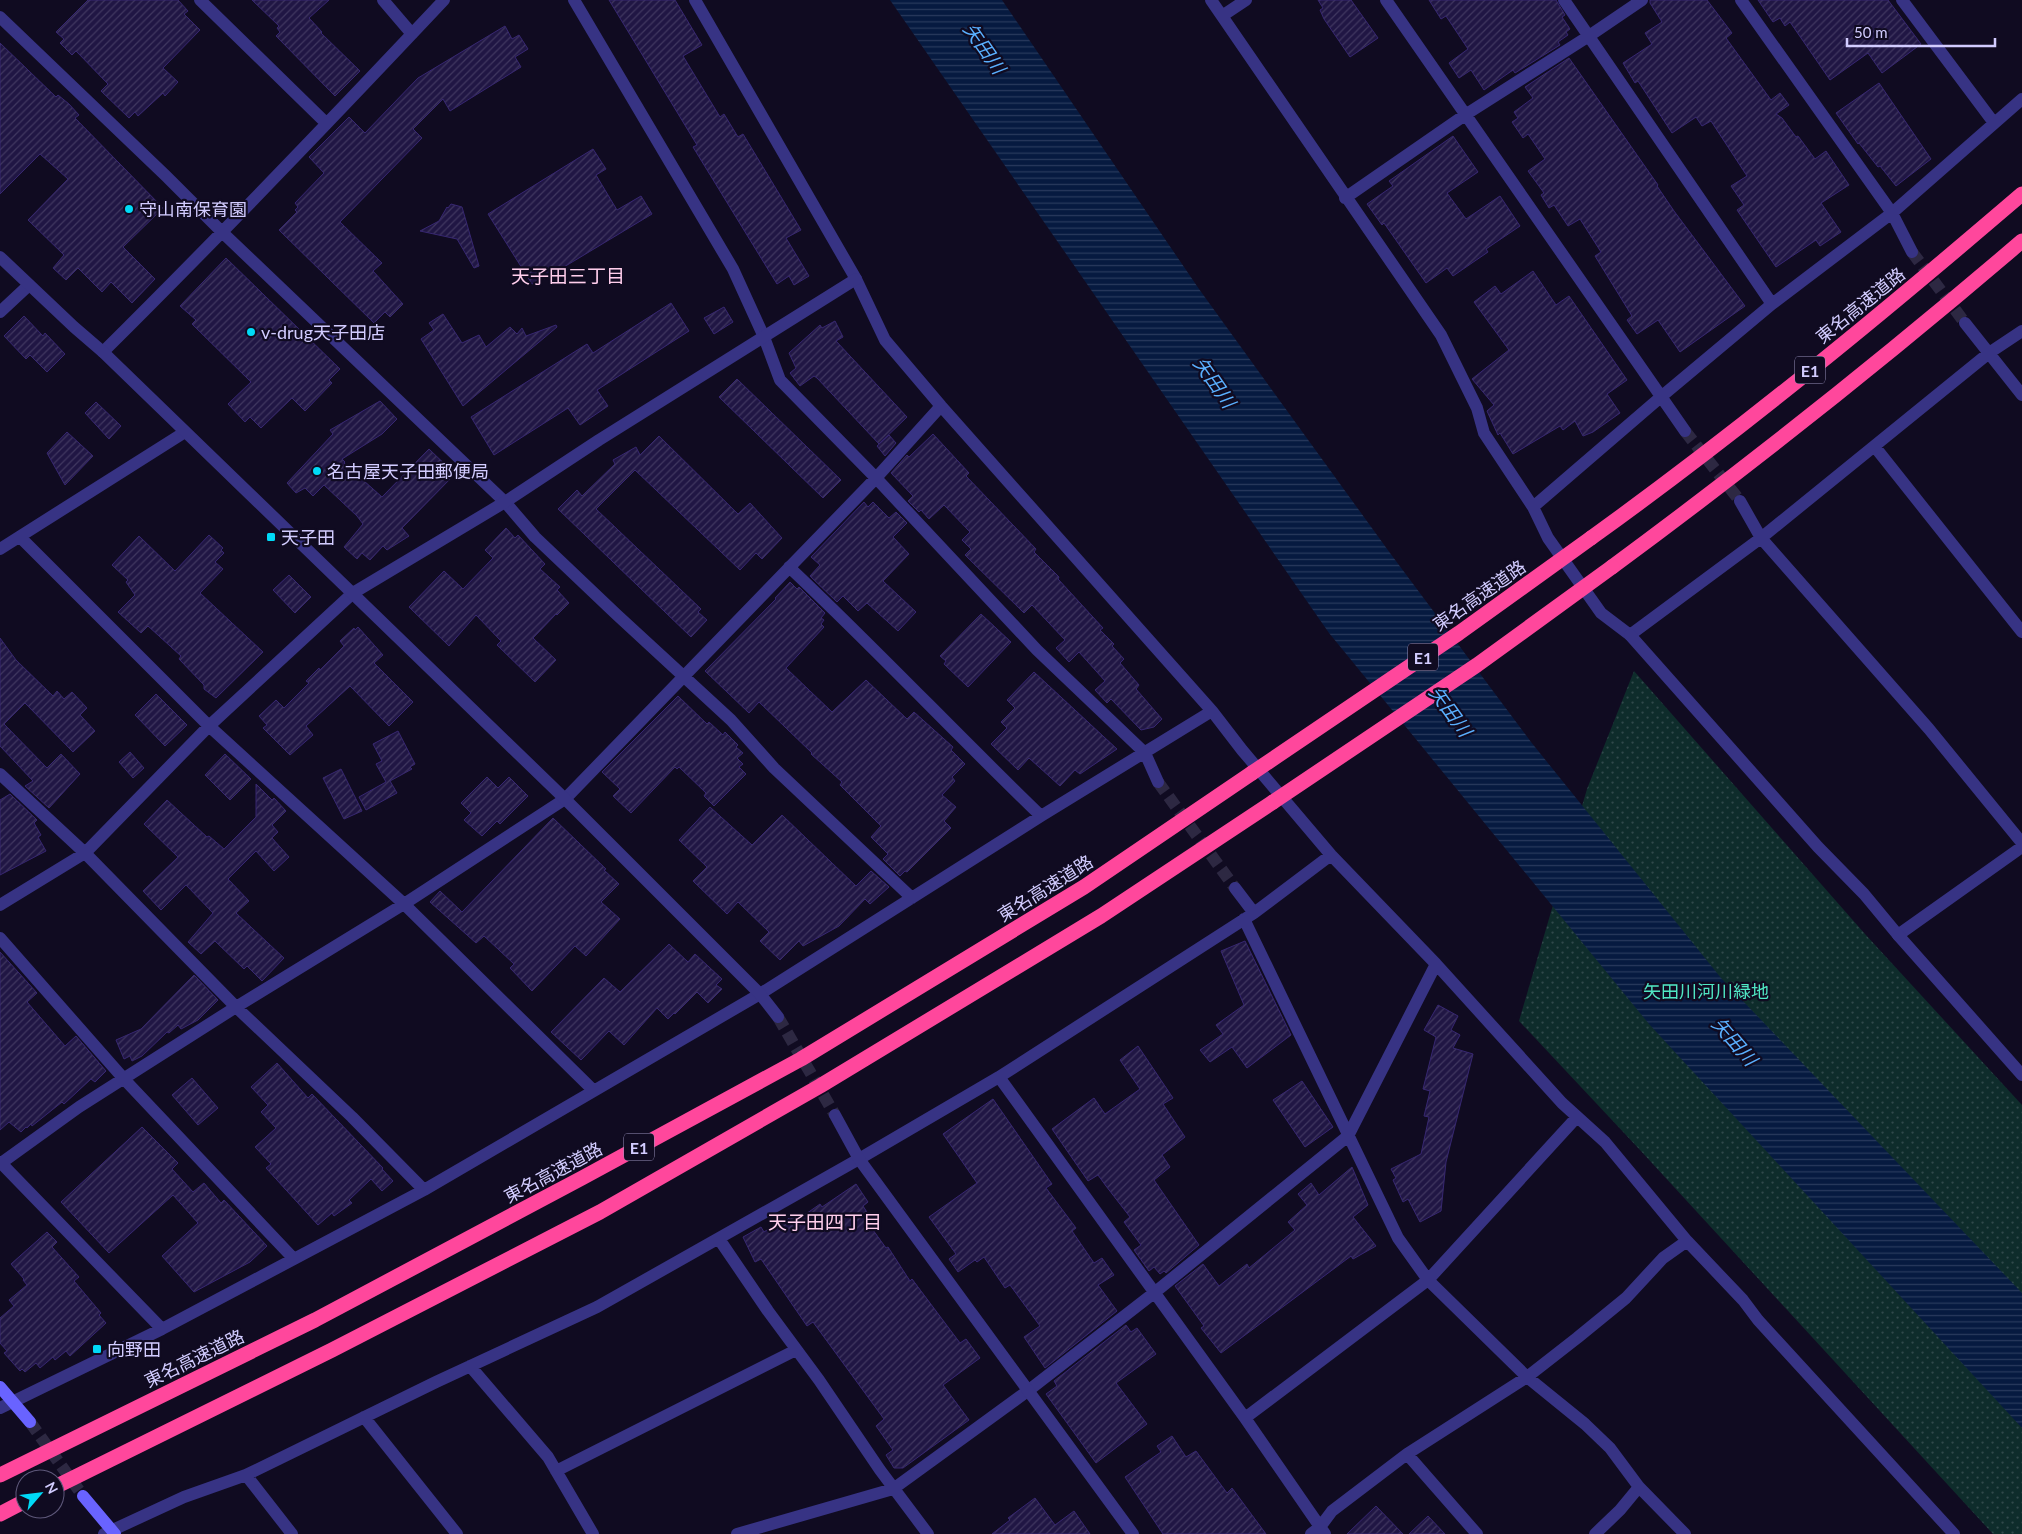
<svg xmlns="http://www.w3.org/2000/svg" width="2022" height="1534" viewBox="0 0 2022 1534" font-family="Lato,'Noto Sans JP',sans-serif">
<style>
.grass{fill:url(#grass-dots)}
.water{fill:url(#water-rules)}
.building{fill:url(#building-hatch);stroke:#372771}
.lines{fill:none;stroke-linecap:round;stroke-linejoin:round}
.minor-tunnel{stroke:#2d2842;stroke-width:12;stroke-dasharray:12 6;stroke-linecap:butt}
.tertiary-tunnel{stroke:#2d2842;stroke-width:12;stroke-dasharray:12 6;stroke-linecap:butt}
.secondary-tunnel{stroke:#2d2842;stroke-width:12;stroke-dasharray:12 6;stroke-linecap:butt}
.minor{stroke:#373384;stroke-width:12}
.tertiary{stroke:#373384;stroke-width:12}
.secondary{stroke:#6963ff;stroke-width:12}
.motorway{stroke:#ff479c;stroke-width:15}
.motorway-bridge{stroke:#ff479c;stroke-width:15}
.poi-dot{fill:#00daf7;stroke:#100b21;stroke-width:2}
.labels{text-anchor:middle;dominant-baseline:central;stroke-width:4.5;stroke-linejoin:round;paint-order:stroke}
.shield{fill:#100b21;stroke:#9892bc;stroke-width:1}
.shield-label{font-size:16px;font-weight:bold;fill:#d2ccff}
.poi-label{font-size:18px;fill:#d2ccff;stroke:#100b21;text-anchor:start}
.street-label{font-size:18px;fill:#d2ccff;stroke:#100b21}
.park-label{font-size:18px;fill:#50e7c4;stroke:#100b21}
.water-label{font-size:19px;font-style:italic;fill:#5ab0ff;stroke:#100b21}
.neighbourhood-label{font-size:19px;fill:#ffceec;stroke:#100b21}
</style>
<defs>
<pattern id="grass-dots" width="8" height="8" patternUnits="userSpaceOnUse" patternTransform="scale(1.25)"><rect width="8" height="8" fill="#0e2c2b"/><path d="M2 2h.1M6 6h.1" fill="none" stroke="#30494b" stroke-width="1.8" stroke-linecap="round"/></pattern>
<pattern id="water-rules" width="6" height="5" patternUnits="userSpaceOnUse" patternTransform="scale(1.25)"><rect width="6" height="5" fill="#061a40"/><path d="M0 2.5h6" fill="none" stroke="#293a5d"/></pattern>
<pattern id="building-hatch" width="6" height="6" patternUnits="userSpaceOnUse" patternTransform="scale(1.25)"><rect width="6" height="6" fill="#201644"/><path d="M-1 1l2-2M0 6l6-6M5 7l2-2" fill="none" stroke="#403760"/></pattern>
</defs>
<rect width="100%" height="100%" fill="#100b21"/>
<path class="grass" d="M1634,671L1865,934L2022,1105V1534H1993L1640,1150L1519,1021L1587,789Z"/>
<path class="water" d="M890,0H1002L1199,289L1390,553L1531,742L1721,978L2022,1293V1428L1649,1024L1329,633Z"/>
<path class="building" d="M88,0H178L188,11L184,14L200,30L163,68L178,82L165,96L163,93L138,116L135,112L129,118L101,91L108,84L76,51L72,55L60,43L64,39L56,32Z
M252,0H329L309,18L322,32L321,33L360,71L335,96L276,36L280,32L277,28L279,26Z
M609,0H675L702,45L683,56L720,117L724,114L738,137L743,134L801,230L786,238L809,276L794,285L789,276L777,284L693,147L697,145Z
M1318,0H1351L1378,38L1350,57L1324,19L1320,10L1323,8Z
M1429,0H1556L1565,15L1562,17L1570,29L1566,32L1568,35L1558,42L1560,45L1515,73L1513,70L1484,90L1471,70L1459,78L1449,63L1468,49L1446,16L1441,19Z
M1650,0H1707L1732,33L1726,38L1771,100L1780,93L1789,105L1776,114L1782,118L1796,137L1798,136L1815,159L1826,151L1849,185L1821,203L1841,232L1820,246L1816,240L1776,267L1737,210L1744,205L1731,186L1747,176L1711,121L1702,126L1696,117L1672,133L1638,81L1635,83L1623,63L1652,44L1645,33L1662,22L1650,3Z
M1758,0H1888L1921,44L1882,73L1868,53L1830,80L1790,22L1785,26L1780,18L1773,22Z
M505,26L512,39L519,35L528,49L515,57L521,67L450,111L443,99L413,129L422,138L340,222L382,263L373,271L403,304L390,317L385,312L374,323L279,230L297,212L295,210L298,207L295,203L324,173L309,157L349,117L365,133L418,78Z
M0,43L56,97L58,95L69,104L79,115L75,118L163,208L123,247L155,279L132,303L111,282L102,292L78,268L66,280L53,268L64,255L28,220L68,179L40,154L0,194Z
M1569,58L1658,185L1657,186L1674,211L1745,306L1680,352L1658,320L1637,334L1627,320L1632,316L1595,256L1601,252L1580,219L1568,226L1554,205L1549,208L1541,195L1544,193L1528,171L1545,159L1528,134L1523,138L1512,122L1518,118L1514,112L1533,98L1525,87Z
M1879,83L1931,159L1896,186L1880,166L1878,167L1859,143L1858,144L1836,113Z
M1453,136L1478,172L1447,193L1466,219L1500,196L1520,226L1486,249L1488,252L1453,276L1447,268L1426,283L1384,223L1382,225L1367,204L1393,186L1389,181Z
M593,149L606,169L596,175L617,210L641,196L652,214L544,279L543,278L532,284L488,214Z
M451,204L462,207L479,266L474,268L457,239L420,231L439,221L447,207L448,208Z
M226,258L340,369L329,380L332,383L305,411L292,398L261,428L250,417L245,422L228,404L251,382L192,324L196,320L180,306Z
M1533,271L1556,305L1569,296L1627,380L1607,394L1620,413L1593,432L1583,436L1575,421L1563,430L1560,426L1513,454L1500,433L1498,435L1487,411L1494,405L1472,379L1509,350L1474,302L1495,286L1501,294Z
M671,303L689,331L597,390L608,406L580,425L568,408L494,455L471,417L587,344L593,353Z
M724,307L733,322L714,334L704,318Z
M443,314L462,343L479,335L486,347L510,327L517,334L522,328L526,336L556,325L557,327L463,406L421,339L434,330L429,323Z
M24,316L43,336L45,333L65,354L47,372L30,355L26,359L4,336Z
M835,321L843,337L836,341L907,417L879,444L817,378L814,376L800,386L790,373L796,368L789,353L820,325L822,328Z
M737,379L841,480L823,498L719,397Z
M380,401L397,419L382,434L342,459L345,462L344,463L382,497L429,449L455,474L402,528L409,536L387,550L383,546L370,560L362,553L357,559L344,547L363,524L357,516L324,485L313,496L305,488L296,493L287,483L333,434L330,430Z
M96,402L121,426L109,439L85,413Z
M67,432L93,456L65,485L47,453Z
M933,434L969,473L966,476L1036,549L1034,552L1059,577L1058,579L1103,628L1100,630L1114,644L1112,646L1124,659L1120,663L1139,685L1136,689L1162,719L1154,727L1141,730L1111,699L1107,703L1095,690L1105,681L1079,652L1069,662L1056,648L1065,640L1032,605L1024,613L965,555L971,549L962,540L970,532L944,505L929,519L921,510L919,512L908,501L913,496L891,473L907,455L909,457Z
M889,435L896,443L885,456L877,446Z
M659,436L738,514L750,503L782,538L762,559L756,553L740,570L635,470L596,509L701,609L698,612L707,620L691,637L558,509L577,490L582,496L615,464L613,460L636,447L640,455Z
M864,502L868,507L873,502L889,518L896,512L907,523L893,537L909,554L883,581L916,612L898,631L867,603L858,611L843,596L837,602L810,576L820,565L811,557Z
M506,528L515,538L518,535L545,564L540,569L560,587L557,590L569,603L557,615L556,614L533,638L556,660L535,682L497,645L501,641L476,615L449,646L409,607L444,571L463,589L493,558L485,550Z
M209,535L223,548L221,550L224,553L215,562L223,569L200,593L263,652L216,698L204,689V685L179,659L181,656L148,626L141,633L118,612L135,595L126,582L128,580L112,565L139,536L175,571Z
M289,575L311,597L295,613L273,590Z
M790,582L797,589L799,587L825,613L821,618L824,620L821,624L824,627L786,668L832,712L866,680L907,719L914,712L953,747L951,750L965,764L952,777L955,781L942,795L956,807L944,821L951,828L907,872L905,871L900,876L883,859L888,854L871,837L881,826L840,785L842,782L811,754L812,753L759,702L749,713L705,671L776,599L775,598Z
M981,614L1011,642L968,687L944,664L946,661L940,656Z
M358,627L383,655L374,663L413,702L389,726L350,686L306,726L313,735L290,755L263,728L267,725L259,716L276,700L284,708L309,683L306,681L319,668L320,670L344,646L340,641L354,628L355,630Z
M0,638L16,660L53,696L57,691L64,699L72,692L87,708L80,715L95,731L73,752L25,703L4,724L47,768L61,754L80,774L49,808L25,786L33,781L0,746Z
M1034,672L1117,749L1080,774L1075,770L1060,786L1029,758L1018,770L991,744L1007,728L1001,722L1015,708L1007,700Z
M156,694L187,725L165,746L135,715Z
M678,696L707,724L709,722L723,735L725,732L738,745L736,747L743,753L737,758L743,764L739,767L746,774L714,806L704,796L706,793L679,767L677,769L675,767L631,813L613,796L620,789L602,772Z
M398,731L415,764L410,767L412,769L390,781L397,793L366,810L359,797L386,782L376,764L382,761L373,744Z
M130,752L144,768L133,778L119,762Z
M225,754L251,779L230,800L205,775Z
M341,769L362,811L344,819L323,778Z
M487,777L498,788L509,777L528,796L500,824L497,821L482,836L464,820L471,813L461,803Z
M256,784L272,800L274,798L286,811L272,825L278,832L272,838L289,857L274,871L256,851L228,879L249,901L236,913L284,958L262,981L247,966L244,969L215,941L201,954L188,942L213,913L186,885L161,910L143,891L178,857L144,824L167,800L207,837L209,836L224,849L256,817Z
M10,794L37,820L34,823L41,835L38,837L46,851L0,875V800Z
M710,807L752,845L782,815L856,886L871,871L889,887L870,904L865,899L839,926L803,946L799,941L780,960L760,941L769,932L738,902L727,914L693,881L707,867L679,840Z
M553,818L606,869L604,870L619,884L601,902L620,919L586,956L575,946L532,991L510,968L514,964L484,936L476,943L430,902L440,891L462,912Z
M1245,941L1291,1035L1247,1068L1232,1047L1210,1062L1200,1050L1223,1034L1216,1025L1244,1005L1221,951Z
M669,944L688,962L695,954L722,979L716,985L722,989L708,1003L697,992L675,1014L674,1013L668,1019L657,1008L624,1045L609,1031L581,1060L551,1032L604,978L620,992Z
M0,952L37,993L27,1002L65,1046L76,1036L106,1071L95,1082L91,1079L64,1104L62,1102L32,1126L31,1124L27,1128L26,1127L21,1132L9,1122L0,1130Z
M194,975L218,1000L198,1020L181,1029L178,1025L169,1033L167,1032L142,1056L132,1061L130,1056L124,1059L116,1040L141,1029Z
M1438,1005L1458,1016L1451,1030L1460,1035L1453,1048L1473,1054L1446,1162L1441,1211L1420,1222L1408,1199L1403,1202L1393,1180L1396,1178L1391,1169L1421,1154L1429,1117L1424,1116L1430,1091L1423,1089L1436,1037L1424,1030Z
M1138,1046L1173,1098L1163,1104L1185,1137L1162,1155L1170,1167L1154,1180L1199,1245L1166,1273L1164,1271L1160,1274L1154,1267L1149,1271L1134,1250L1141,1245L1124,1222L1130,1217L1106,1186L1098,1175L1088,1181L1052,1129L1094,1098L1105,1114L1140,1089L1120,1060Z
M277,1063L308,1098L312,1094L383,1168L382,1169L393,1181L382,1191L371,1179L349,1200L352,1203L334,1216L332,1213L318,1225L266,1168L271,1164L255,1147L276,1128L261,1112L268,1105L251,1087Z
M192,1078L218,1108L198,1125L172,1095Z
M1302,1081L1333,1127L1305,1147L1273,1100Z
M993,1099L1052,1184L1046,1188L1076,1228L1072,1231L1094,1263L1102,1258L1114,1275L1098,1285L1117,1311L1045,1368L1024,1337L1040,1326L1010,1285L1005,1288L984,1257L977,1262L975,1260L958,1272L949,1259L956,1254L929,1217L977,1183L943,1134Z
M142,1127L178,1163L172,1169L193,1192L204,1183L221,1203L224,1200L267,1246L250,1262L194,1292L162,1256L198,1223L173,1195L109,1253L61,1202Z
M1352,1167L1368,1205L1353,1217L1376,1246L1353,1259L1351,1256L1221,1353L1201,1328L1204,1326L1175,1286L1203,1264L1219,1286L1247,1264L1249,1268L1295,1230L1288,1222L1307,1205L1298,1194L1311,1183L1319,1195Z
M856,1184L868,1202L863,1206L872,1220L868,1223L886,1248L888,1247L910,1281L912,1279L960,1343L966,1339L980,1358L943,1385L969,1420L903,1468H894L886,1455L893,1450L876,1426L884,1419L813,1322L807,1326L761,1259L755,1262L743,1237L761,1227L764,1232L770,1228L772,1231L792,1216L796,1221L820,1204L822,1207Z
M47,1232L57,1242L52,1247L79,1277L74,1281L101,1313L99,1315L106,1323L70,1356L66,1351L55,1360L53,1357L40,1368L36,1363L25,1372L22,1369L20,1371L4,1353L7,1351L0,1343V1318L14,1306L9,1300L27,1285L23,1280L24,1279L11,1264Z
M1126,1325L1131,1332L1137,1328L1156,1354L1116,1383L1147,1424L1096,1463L1046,1394L1057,1386L1054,1381Z
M1172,1436L1186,1457L1196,1451L1227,1493L1232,1488L1266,1534H1163L1125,1477L1161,1452L1157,1446Z
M1035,1498L1055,1525L1074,1511L1090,1534H992L1010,1520L1008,1518Z
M1376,1506L1403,1534H1347Z
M1428,1516L1445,1534H1409Z"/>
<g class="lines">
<path class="minor-tunnel" d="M1912,252L1965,323
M1685,431L1740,501
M1158,782L1235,888"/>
<path class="tertiary-tunnel" d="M778,1017L835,1115"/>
<path class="secondary-tunnel" d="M30,1422L83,1496"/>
<path class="minor" d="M200,0L326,123
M383,0L412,34
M574,0L733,269L764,337L780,380L876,478L1037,650L1145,753L1158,782
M695,0L856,279L885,340L941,406L1212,711L1242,750L1331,855L1436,964L1562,1103L1605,1142L1687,1241L1743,1300L1758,1320L1954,1534
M1211,0L1441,335L1477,408L1484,433L1533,507L1548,538L1601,613L1630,635L1761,538L1989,353L2022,331
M1386,0L1685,431
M1564,0L1772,304
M1741,0L1892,213L1912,252
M1902,0L1994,123
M1222,16L1246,0
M0,17L166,176L223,233L505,502L535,537L616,614L731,720L774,768L912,898
M1345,198L1465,115L1589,36L1642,0
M0,312L29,285
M1965,323L2022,395
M103,352C219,237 332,119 444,0
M1875,447L2022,632
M1740,501L1761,538L1929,729L2022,843
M1533,507L1662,396L1772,304L1892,213L2022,99
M20,537L209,726L404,904L593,1090
M0,549L185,432
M789,567C875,648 956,734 1041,816
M0,774L85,853L236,1007L352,1117L424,1190
M1235,888L1254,913
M0,905L85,853L209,726L353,593
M1244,919L1398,1238L1428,1280L1527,1377L1585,1424L1610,1448L1639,1487L1685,1534
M1898,935L2022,847
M0,938L124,1079L294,1259
M999,1077L1245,1418L1325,1534
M0,1162L162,1329
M0,1164L79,1107L236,1007L404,904L565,799L876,478L941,406
M719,1239L768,1311L819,1380L880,1470L928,1534
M470,1366L548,1457L593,1534
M0,1408L162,1329L424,1190L760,994L1041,816L1212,711
M364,1417L457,1534
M1245,1418L1428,1280L1577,1117
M1407,1454L1477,1534
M556,1471L796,1350
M246,1475L292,1534
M104,1534L184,1497L246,1475L436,1382L597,1307L859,1159L999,1077L1254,913L1331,855
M737,1534L893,1489L1029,1390L1154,1293L1348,1136L1436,964
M1311,1534L1320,1527L1332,1511L1407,1454L1527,1377L1577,1338L1626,1298L1663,1258L1687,1241
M1595,1534L1620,1510L1639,1487"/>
<path class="tertiary" d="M0,257L74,327L103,352L565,799L760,994L778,1017
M353,593L505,502L599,440L856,279
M1630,635L1818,847L1864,894L1898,935L2022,1075
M835,1115L859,1159L1133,1534"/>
<path class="secondary" d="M0,1387L30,1422
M83,1496L115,1534"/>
<path class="motorway" d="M1591,538C1740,431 1883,313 2022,194
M1612,567C1753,463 1890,354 2022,241
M0,1475L315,1320L582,1178L801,1059L1084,887L1252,773
M55,1487L332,1350L600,1212L820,1086L1101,916L1273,802
M0,1514L25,1501"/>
<path class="motorway-bridge" d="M1252,773L1459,633L1591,538
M1273,802L1477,665L1612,567"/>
</g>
<g class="poi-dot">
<circle cx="129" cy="209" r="5"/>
<circle cx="251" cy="332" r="5"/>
<circle cx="317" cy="471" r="5"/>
<rect x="266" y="532" width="10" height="10" rx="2.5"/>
<rect x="92" y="1344" width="10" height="10" rx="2.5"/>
</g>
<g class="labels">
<g class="shield">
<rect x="1795" y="356.5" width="30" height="27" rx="4"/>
<rect x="1408" y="643.5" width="30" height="27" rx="4"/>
<rect x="624" y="1133.5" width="30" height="27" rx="4"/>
</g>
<g class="shield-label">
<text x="1810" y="370">E1</text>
<text x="1423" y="657">E1</text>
<text x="639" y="1147">E1</text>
</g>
<g class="poi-label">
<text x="139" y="209">守山南保育園</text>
<text x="261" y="332">v-drug天子田店</text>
<text x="327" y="471">名古屋天子田郵便局</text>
<text x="281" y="537">天子田</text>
<text x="107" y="1349">向野田</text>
</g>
<g class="street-label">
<text transform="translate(1860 305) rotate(-39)">東名高速道路</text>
<text transform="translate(1479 595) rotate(-35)">東名高速道路</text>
<text transform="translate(1045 888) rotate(-32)">東名高速道路</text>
<text transform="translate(553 1172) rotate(-28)">東名高速道路</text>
<text transform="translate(194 1358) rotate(-26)">東名高速道路</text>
</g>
<g class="park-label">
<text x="1706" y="991">矢田川河川緑地</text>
</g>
<g class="water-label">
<text transform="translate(985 48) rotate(55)">矢田川</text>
<text transform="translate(1215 382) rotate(55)">矢田川</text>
<text transform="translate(1451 711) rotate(54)">矢田川</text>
<text transform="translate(1735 1041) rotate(49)">矢田川</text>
</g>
<g class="neighbourhood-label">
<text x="568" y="275">天子田三丁目</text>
<text x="825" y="1221">天子田四丁目</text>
</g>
</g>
<g transform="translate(40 1494) rotate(62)"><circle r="24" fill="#100b21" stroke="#5e587a"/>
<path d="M0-4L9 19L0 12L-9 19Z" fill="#00daf7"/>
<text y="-8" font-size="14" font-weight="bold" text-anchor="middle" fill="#d2ccff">N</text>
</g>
<path d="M1847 38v8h148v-8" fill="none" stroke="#d2ccff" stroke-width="2.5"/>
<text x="1854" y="38" font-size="15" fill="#d2ccff" stroke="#100b21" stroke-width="4" paint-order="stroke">50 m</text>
</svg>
